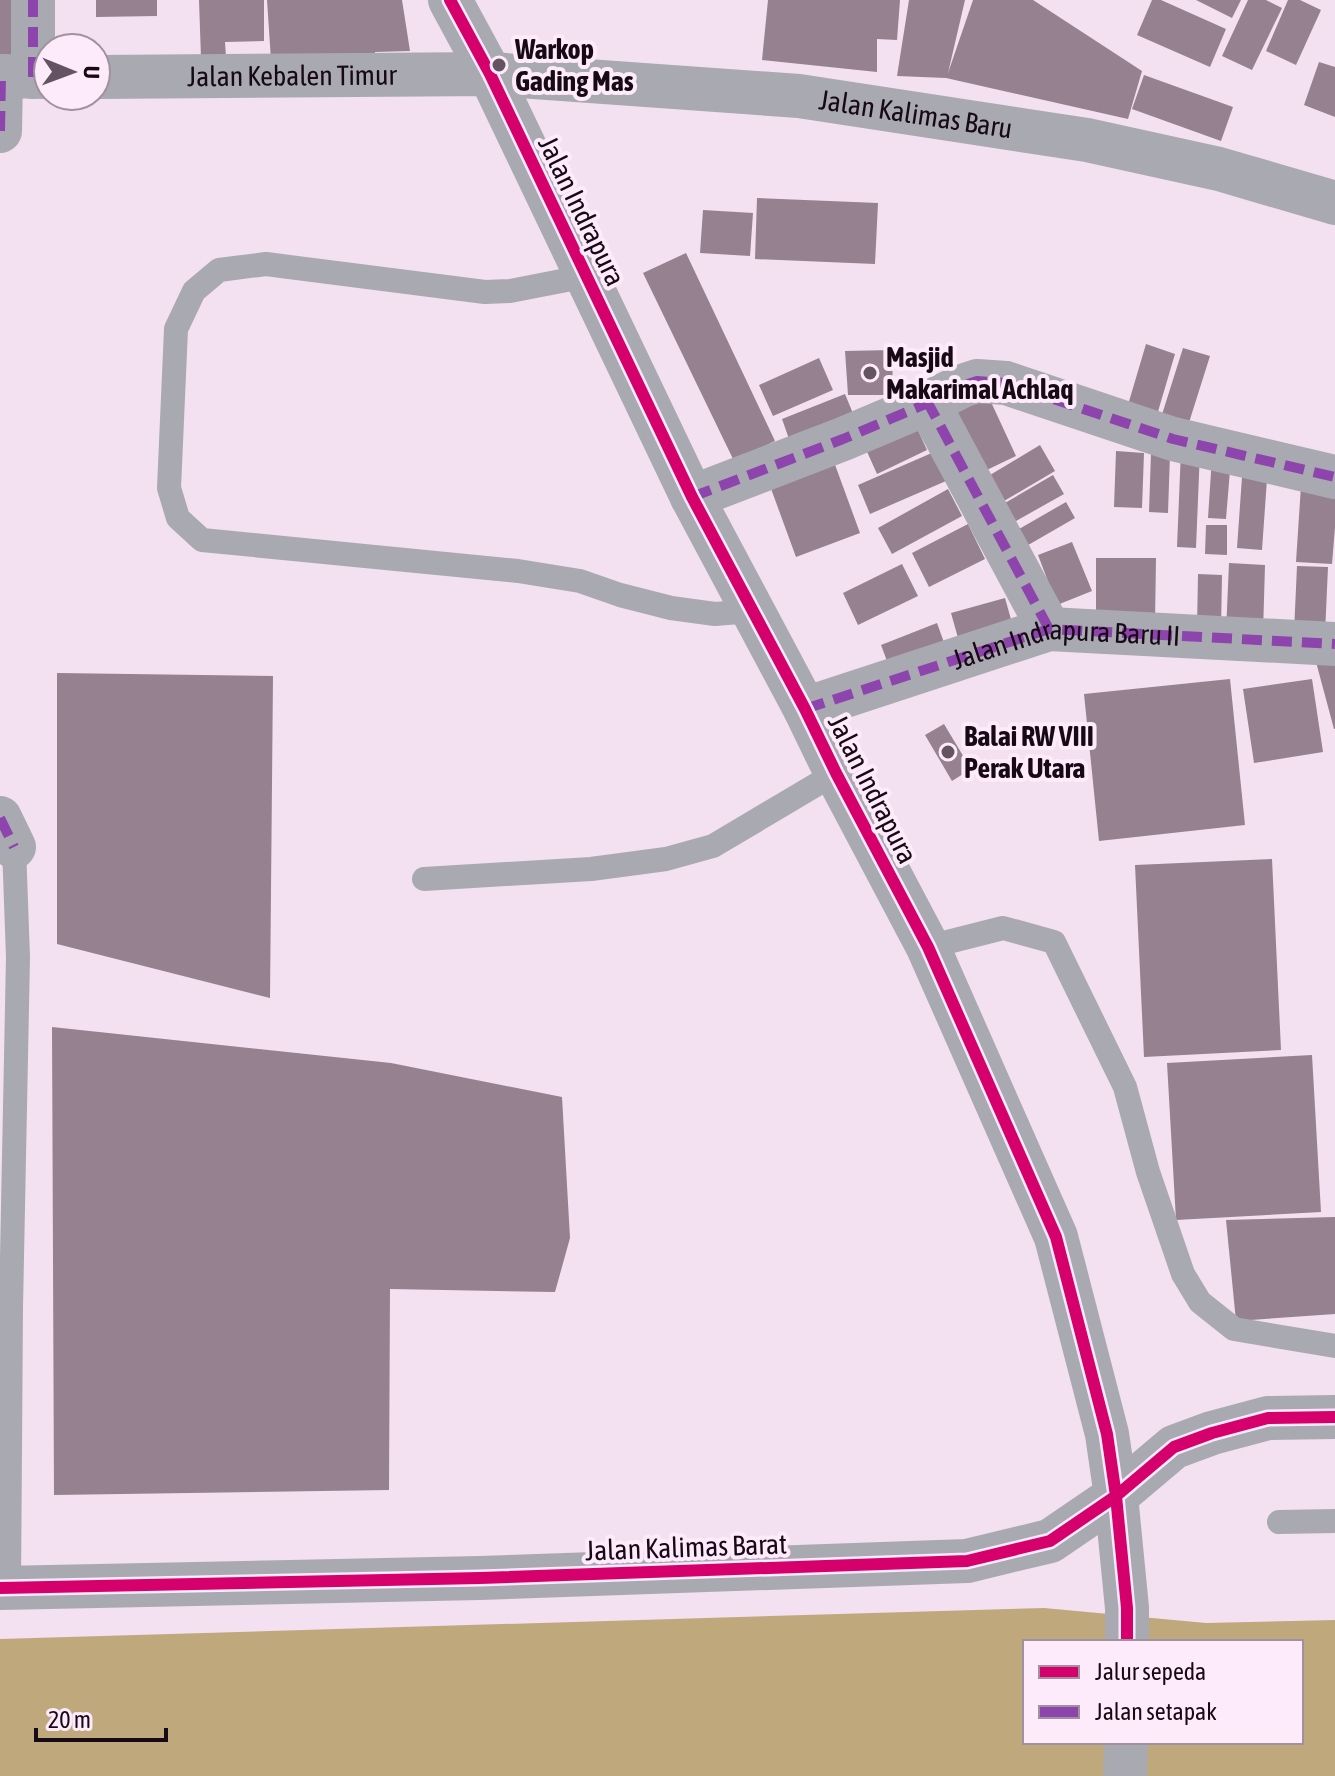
<svg xmlns="http://www.w3.org/2000/svg" width="1335" height="1776" viewBox="0 0 1335 1776" font-family="'Asap Condensed',sans-serif">
<style>
.water{fill:#bfa87b;fill-rule:evenodd}
.building{fill:#95818f}
.lines{fill:none;stroke-linecap:round;stroke-linejoin:round}
.service{stroke:#a9a9b1;stroke-width:24}
.minor{stroke:#a9a9b1;stroke-width:44}
.tertiary{stroke:#a9a9b1;stroke-width:44}
.quiet{stroke:#8e44ad;stroke-width:10;stroke-dasharray:20 10;stroke-linecap:butt}
.cycleway-casing{stroke:#fdebfb;stroke-width:17}
.cycleway{stroke:#d6006c;stroke-width:12}
.poi-dot{fill:#645463;stroke:#fdebfb;stroke-width:3}
.labels{text-anchor:middle;dominant-baseline:central;stroke-width:8;stroke-linejoin:round;paint-order:stroke}
.poi-label{font-size:28px;font-weight:bold;fill:#170916;stroke:#fdebfb;text-anchor:start}
.street-label{font-size:28px;fill:#170916;stroke:#fdebfb}
</style>
<rect width="100%" height="100%" fill="#f3e0f1"/>
<path class="water" d="M1044,1608L1206,1623L1335,1620V1776H0V1639ZM1025,1642H1301V1742H1025Z"/>
<path class="building" d="M0,0H32L33,58H0Z
M96,0H157V16L96,17Z
M199,0H264V41L225,42L226,57L201,58Z
M267,0H402L410,51L375,52V57L271,60Z
M768,0H900L897,40L877,39V72L762,60Z
M909,0H965L948,73L973,0H1033L1142,71L1128,119L946,78L897,76Z
M1152,0H1161L1226,29L1210,67L1137,35Z
M1196,0H1241L1232,18Z
M1248,0H1266L1282,8L1252,70L1222,56Z
M1288,0H1300L1321,10L1296,65L1266,51Z
M1319,62L1335,67V117L1304,105Z
M1144,75L1233,107L1221,141L1132,109Z
M757,198L878,203L875,264L755,259Z
M703,210L753,213L750,256L700,253Z
M686,253L775,441L734,461L643,273Z
M1146,344L1175,354L1154,425L1125,415Z
M1183,348L1210,356L1186,432L1159,424Z
M892,350L893,395H848L845,351Z
M819,358L833,390L773,416L759,385Z
M985,389L1016,456L970,478L940,411Z
M845,394L859,428L794,453L782,419Z
M910,413L927,450L877,474L860,436Z
M1040,445L1055,471L1004,501L990,475Z
M1181,450L1200,451L1196,548L1177,547Z
M830,451L860,533L796,557L766,475Z
M1116,451L1144,453L1142,508L1114,507Z
M934,452L946,481L870,514L858,485Z
M1151,453L1170,454L1168,513L1149,512Z
M1212,457L1231,458L1226,519L1208,518Z
M1243,463L1268,465L1262,550L1237,548Z
M1053,475L1064,494L1016,521L1005,503Z
M1301,486L1335,487V527L1332,564L1296,562Z
M948,489L962,516L892,554L878,528Z
M1066,502L1075,518L1023,548L1014,532Z
M968,524L985,559L929,587L912,553Z
M1206,525H1227V555L1205,554Z
M1072,542L1092,591L1057,605L1038,555Z
M1096,558H1156L1155,622H1096Z
M1229,563L1265,565L1263,633L1226,632Z
M902,564L918,596L858,625L843,593Z
M1297,566L1328,567L1325,634L1294,632Z
M1198,574L1222,575L1221,630L1197,629Z
M1005,598L1014,630L960,645L951,613Z
M937,623L946,648L890,669L881,645Z
M1316,662L1335,663V729H1334Z
M57,673L273,676L270,998L57,944Z
M1230,679L1245,825L1099,841L1084,694Z
M1312,679L1323,752L1254,763L1243,689Z
M944,724L971,769L952,781L925,735Z
M1272,859L1281,1050L1144,1057L1135,865Z
M52,1027L391,1063L562,1097L570,1238L555,1292L390,1289L389,1490L54,1495Z
M1312,1055L1321,1212L1176,1220L1167,1063Z
M1335,1217V1314L1236,1321L1226,1220Z"/>
<g class="lines">
<path class="service" d="M587,276L510,291L485,292L266,264L219,270L194,291L176,329L169,488L178,518L202,540L518,571L580,581L620,595L671,608L715,614L752,611
M424,879L591,869L666,859L713,846L836,773
M928,947L1003,928L1054,942L1125,1087L1148,1172L1183,1274L1200,1302L1234,1329L1335,1346
M1279,1522L1335,1521
M9,1588L11,1307L18,957L14,847"/>
<g class="minor">
<path d="M450,0L490,74"/>
<path d="M33,77V0"/>
<path d="M0,131L1,76"/>
<path d="M692,497L843,439L928,403"/>
<path d="M1049,629L928,403L962,386L977,381L1006,383L1173,439L1335,477"/>
<path id="s1" d="M805,709L1049,629L1335,644"/>
<path d="M0,818L14,847"/>
</g>
<g class="tertiary">
<path d="M490,74L692,497L805,709L836,773L928,947L1056,1237L1107,1434L1116,1496L1127,1608V1642"/>
<path d="M0,76L48,77"/>
<path id="s2" d="M96,77L490,74L799,96L1087,140L1219,169L1335,203"/>
<path d="M0,1588L480,1578L967,1561L1050,1541L1116,1496L1174,1447L1212,1433L1268,1418L1335,1417"/>
<path d="M1125,1776L1126,1742"/>
</g>
<path class="quiet" d="M33,77V0
M0,131L1,76
M692,497L843,439L928,403
M1049,629L928,403L962,386L977,381L1006,383L1173,439L1335,477
M805,709L1049,629L1335,644
M0,818L14,847"/>
<g class="cycleway-casing">
<path id="cycleway" d="M450,0L490,74L692,497L805,709L836,773L928,947L1056,1237L1107,1434L1116,1496L1127,1608V1642
M0,1588L480,1578L967,1561L1050,1541L1116,1496L1174,1447L1212,1433L1268,1418L1335,1417"/>
</g>
<use href="#cycleway" class="cycleway"/>
</g>
<g class="poi-dot">
<circle cx="499" cy="65" r="8"/>
<circle cx="870" cy="373" r="8"/>
<circle cx="948" cy="752" r="8"/>
</g>
<g class="labels">
<g class="poi-label">
<text x="515" y="49">Warkop<tspan x="515" dy="32">Gading Mas</tspan></text>
<text x="886" y="357">Masjid<tspan x="886" dy="32">Makarimal Achlaq</tspan></text>
<text x="964" y="736">Balai RW VIII<tspan x="964" dy="32">Perak Utara</tspan></text>
</g>
<g class="street-label">
<text stroke="none"><textPath href="#s2" startOffset="196">Jalan Kebalen Timur</textPath></text>
<text stroke="none"><textPath href="#s2" startOffset="822">Jalan Kalimas Baru</textPath></text>
<text transform="translate(582 211) rotate(64)">Jalan Indrapura</text>
<text stroke="none"><textPath href="#s1" startOffset="272">Jalan Indrapura Baru II</textPath></text>
<text transform="translate(873 789) rotate(63)">Jalan Indrapura</text>
<text transform="translate(686 1547) rotate(-2)">Jalan Kalimas Barat</text>
</g>
</g>
<rect x="1023" y="1640" width="280" height="104" fill="#fdebfb" stroke="#a1919f" stroke-width="2"/>
<rect x="1039" y="1666" width="40" height="12" fill="#d6006c" stroke="#a1919f" stroke-width="2"/>
<text x="1095" y="1680" font-size="24" fill="#170916">Jalur sepeda</text>
<rect x="1039" y="1706" width="40" height="12" fill="#8e44ad" stroke="#a1919f" stroke-width="2"/>
<text x="1095" y="1720" font-size="24" fill="#170916">Jalan setapak</text>
<g transform="translate(72 72) rotate(91)"><circle r="38" fill="#fdebfb" stroke="#a1919f" stroke-width="2"/>
<path d="M0-6L14 30L0 20L-14 30Z" fill="#645463"/>
<text y="-12" font-size="22" font-weight="bold" text-anchor="middle" fill="#170916">U</text>
</g>
<path d="M36 1728v12h130v-12" fill="none" stroke="#170916" stroke-width="4"/>
<text x="48" y="1728" font-size="24" fill="#170916" stroke="#fdebfb" stroke-width="6" paint-order="stroke">20 m</text>
</svg>
